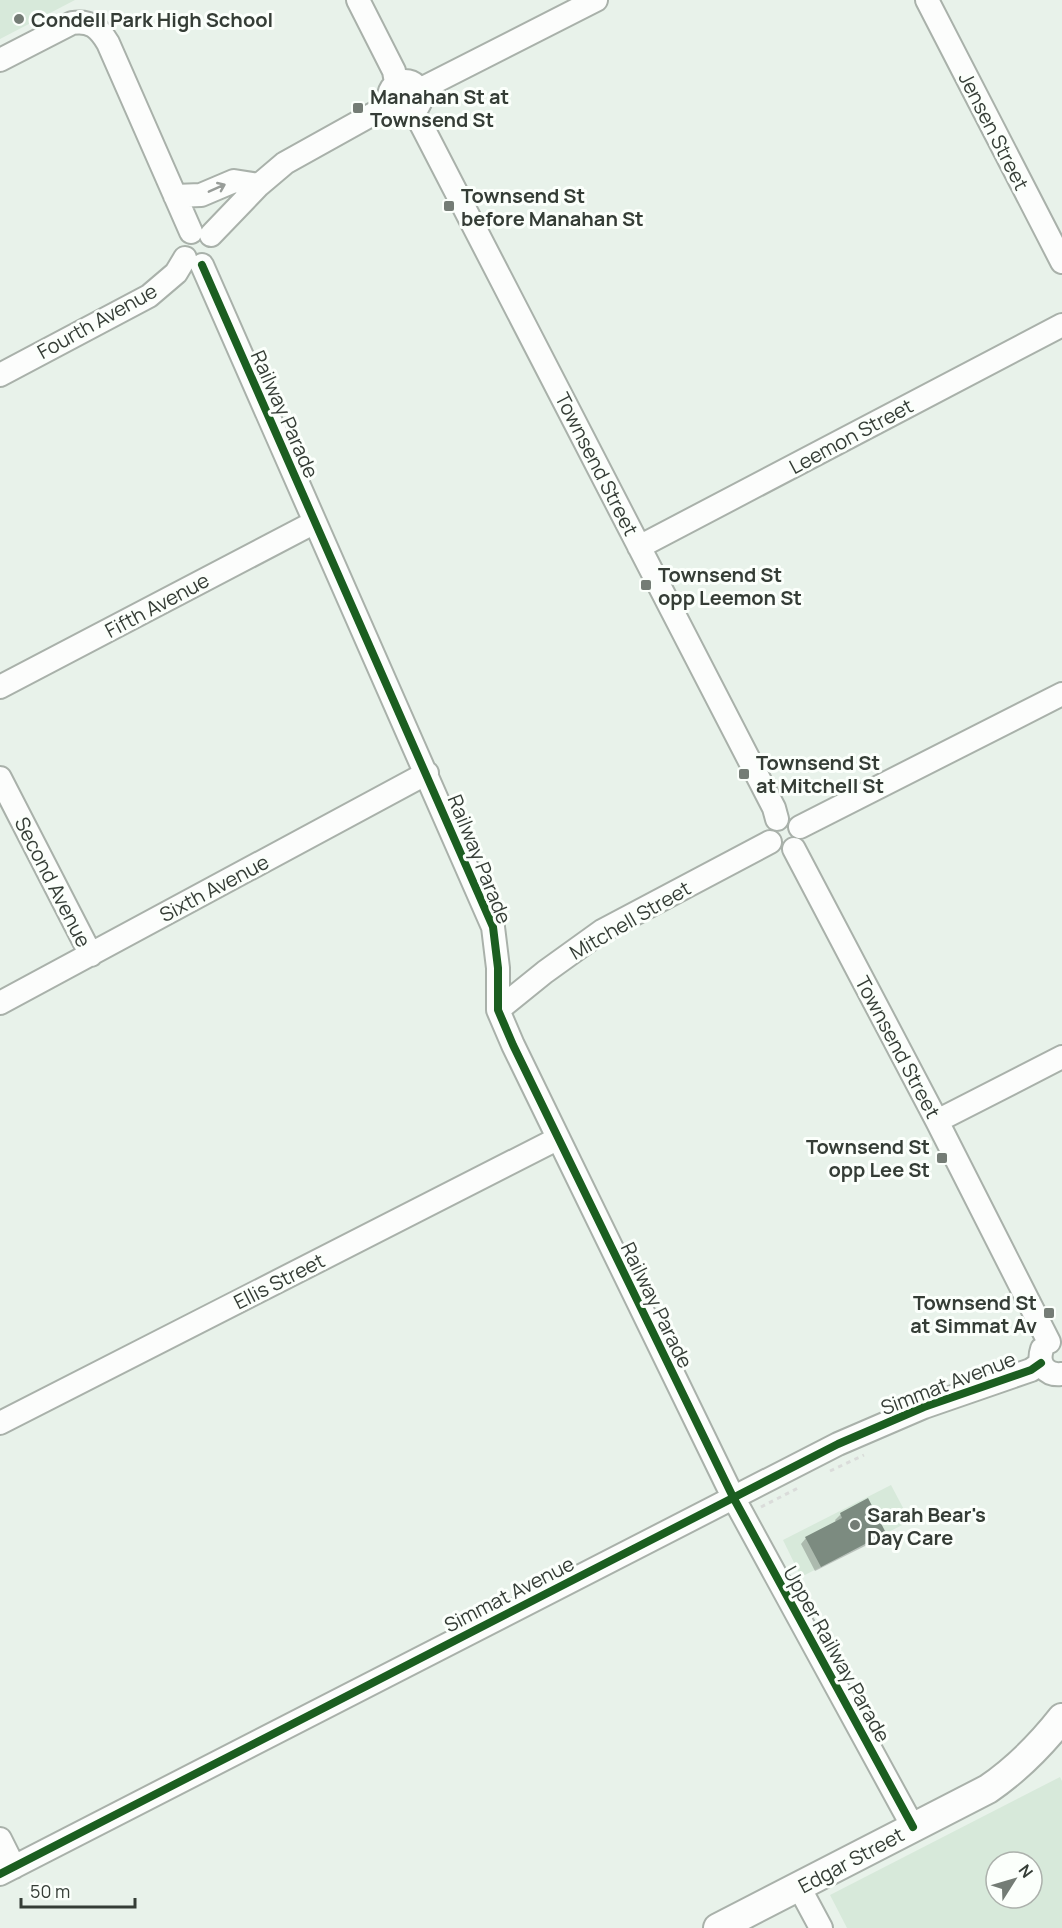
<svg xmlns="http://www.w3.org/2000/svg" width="1062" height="1928" viewBox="0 0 1062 1928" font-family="Manrope,sans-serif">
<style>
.built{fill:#d7e9da;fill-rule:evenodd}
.shadow{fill:#0003}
.building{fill:#7c8b80}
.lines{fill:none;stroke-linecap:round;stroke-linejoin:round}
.minor-casing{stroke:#a9b1aa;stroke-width:26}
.major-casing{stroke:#a9b1aa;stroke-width:32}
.path{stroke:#dadcda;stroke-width:3;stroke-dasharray:4.5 4.5;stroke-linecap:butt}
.minor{stroke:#fcfdfc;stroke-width:22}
.major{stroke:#fcfdfc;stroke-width:28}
.cycleway-casing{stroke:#fbfffb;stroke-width:11}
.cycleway{stroke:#1b5e20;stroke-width:8}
.oneway{stroke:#989d99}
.poi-dot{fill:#747c75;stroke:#fbfffb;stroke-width:2}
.labels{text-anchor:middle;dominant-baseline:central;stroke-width:6;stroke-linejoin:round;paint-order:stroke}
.poi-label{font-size:20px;font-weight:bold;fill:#353d36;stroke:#fbfffb;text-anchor:start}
.street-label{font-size:20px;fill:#353d36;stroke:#fbfffb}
</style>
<rect width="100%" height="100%" fill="#e8f2ea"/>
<path class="built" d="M0,0H75L0,39Z
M891,1485L910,1521L801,1577L783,1540Z
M1060,1777L1062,1781V1928H847L830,1895ZM996,1862H1032V1898H996Z"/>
<path class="shadow" d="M841,1514L885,1533L879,1539L815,1571L801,1544L806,1538L836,1522L835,1520Z"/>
<path class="building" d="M868,1498L886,1533L821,1567L805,1537L842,1518L840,1513Z"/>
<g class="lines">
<g class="minor-casing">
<path id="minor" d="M358,0L394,71L396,83
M927,0L1062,262
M0,60L72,23C91,20 99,28 108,43L191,232
M389 97a16 16 0 1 1 32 0a16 16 0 1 1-32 0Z
M419,90L596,0
M412,111L421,124L774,808L777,819
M175,196L201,195L234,181L259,185
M211,235L259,185L285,163L391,104
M202,265L493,927L498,968V1010L513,1045L733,1497L913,1827
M0,375L149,296L176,273L185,258
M639,547L1062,325
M0,687L315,522
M0,778L91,955
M800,827L1062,694
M794,849L937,1121L1049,1342
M0,1003L427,773
M498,1010L545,972L602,931L770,842
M937,1121L1062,1057
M1042,1349C1037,1364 1046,1376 1062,1374
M0,1423L557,1139
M0,1839L14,1867
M0,1874L838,1444L924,1407L1031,1370L1041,1363
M799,1887L821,1928"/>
</g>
<g class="major-casing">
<path id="major" d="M718,1928L988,1789C1017,1769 1040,1746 1062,1718"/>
</g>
<path class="path" d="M830,1471L864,1455
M761,1507L800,1487"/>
<use href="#minor" class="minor"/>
<use href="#major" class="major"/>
<g class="cycleway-casing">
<path id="cycleway" d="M202,265L493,927L498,968V1010L513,1045L733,1497L913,1827
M0,1874L838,1444L924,1407L1031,1370L1041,1363"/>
</g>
<use href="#cycleway" class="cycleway"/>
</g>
<defs><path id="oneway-shaft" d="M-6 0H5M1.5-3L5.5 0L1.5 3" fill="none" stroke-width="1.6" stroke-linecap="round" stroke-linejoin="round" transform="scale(1.5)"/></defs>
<use class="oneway" href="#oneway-shaft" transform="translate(217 188) rotate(-24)"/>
<g class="poi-dot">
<circle cx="19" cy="19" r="6"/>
<rect x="352" y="102" width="12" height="12" rx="3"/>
<rect x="443" y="200" width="12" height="12" rx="3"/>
<rect x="640" y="579" width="12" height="12" rx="3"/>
<rect x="738" y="768" width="12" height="12" rx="3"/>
<rect x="936" y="1152" width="12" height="12" rx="3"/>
<rect x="1043" y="1307" width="12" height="12" rx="3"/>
<circle cx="855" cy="1525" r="6"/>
</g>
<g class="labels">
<g class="poi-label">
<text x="31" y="19">Condell Park High School</text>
<text x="370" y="96">Manahan St at<tspan x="370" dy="23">Townsend St</tspan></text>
<text x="461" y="195">Townsend St<tspan x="461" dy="23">before Manahan St</tspan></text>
<text x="658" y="574">Townsend St<tspan x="658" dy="23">opp Leemon St</tspan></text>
<text x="756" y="762">Townsend St<tspan x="756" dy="23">at Mitchell St</tspan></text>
<text x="930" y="1146" text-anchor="end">Townsend St<tspan x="930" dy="23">opp Lee St</tspan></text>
<text x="1037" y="1302" text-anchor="end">Townsend St<tspan x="1037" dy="23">at Simmat Av</tspan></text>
<text x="867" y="1514">Sarah Bear's<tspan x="867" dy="23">Day Care</tspan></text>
</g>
<g class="street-label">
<text transform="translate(994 131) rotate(63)">Jensen Street</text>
<text transform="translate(97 321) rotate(-29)">Fourth Avenue</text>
<text transform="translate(285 414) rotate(66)">Railway Parade</text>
<text transform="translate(851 436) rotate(-28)">Leemon Street</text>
<text transform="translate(597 464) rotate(63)">Townsend Street</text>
<text transform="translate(157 605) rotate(-28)">Fifth Avenue</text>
<text transform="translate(480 859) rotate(68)">Railway Parade</text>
<text transform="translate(53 882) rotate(63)">Second Avenue</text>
<text transform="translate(214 888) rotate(-28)">Sixth Avenue</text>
<text transform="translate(630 920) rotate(-30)">Mitchell Street</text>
<text transform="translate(898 1047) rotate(62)">Townsend Street</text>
<text transform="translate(279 1281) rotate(-27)">Ellis Street</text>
<text transform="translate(657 1305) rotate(64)">Railway Parade</text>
<text transform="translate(948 1383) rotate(-21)">Simmat Avenue</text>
<text transform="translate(509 1594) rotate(-27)">Simmat Avenue</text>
<text transform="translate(837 1654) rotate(61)">Upper Railway Parade</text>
<text transform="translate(851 1860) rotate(-28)">Edgar Street</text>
</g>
</g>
<g transform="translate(1014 1880) rotate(53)"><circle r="28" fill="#fbfffb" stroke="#acb1ac" stroke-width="1.5"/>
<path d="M0-4.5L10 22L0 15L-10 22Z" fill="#747c75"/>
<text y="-9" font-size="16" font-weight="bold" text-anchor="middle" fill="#353d36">N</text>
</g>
<path d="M21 1898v9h114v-9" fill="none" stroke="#353d36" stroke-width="3"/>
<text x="30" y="1898" font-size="18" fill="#353d36" stroke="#fbfffb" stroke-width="4.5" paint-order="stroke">50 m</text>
</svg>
